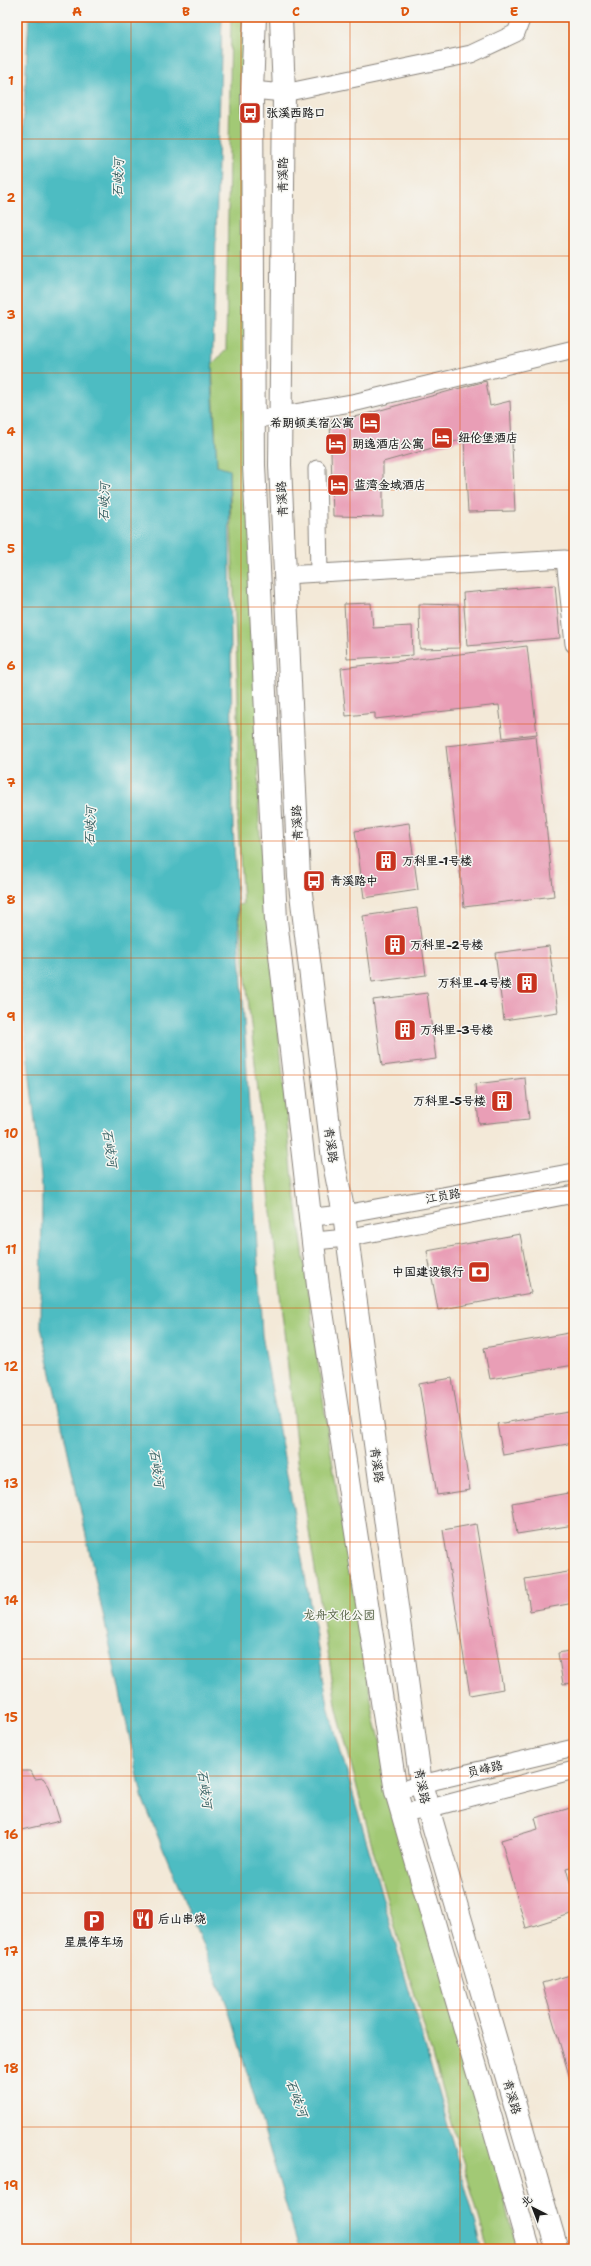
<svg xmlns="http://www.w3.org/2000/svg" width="591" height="2266" viewBox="0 0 591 2266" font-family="'Shantell Sans','LXGW WenKai TC',sans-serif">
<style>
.green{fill:#a2c975;stroke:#5f7248}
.water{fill:#4dbcc2;stroke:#346c6f}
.building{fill:#e99eb6}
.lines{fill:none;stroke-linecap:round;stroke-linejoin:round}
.minor-casing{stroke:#88827a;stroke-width:19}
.secondary-casing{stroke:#88827a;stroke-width:24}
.minor{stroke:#fff;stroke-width:17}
.secondary{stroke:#fff;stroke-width:22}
.grid{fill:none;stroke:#de560d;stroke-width:1;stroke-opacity:0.55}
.labels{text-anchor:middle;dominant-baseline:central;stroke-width:3;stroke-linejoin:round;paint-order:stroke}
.poi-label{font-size:12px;font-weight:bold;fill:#1c1c1c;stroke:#f6f6f2;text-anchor:start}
.street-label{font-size:12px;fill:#1c1c1c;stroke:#f6f6f2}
.park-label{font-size:12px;fill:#4b593b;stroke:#f6f6f2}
.water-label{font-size:13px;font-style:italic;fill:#305c5e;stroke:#f6f6f2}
.neatline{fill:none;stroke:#de560d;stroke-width:1.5}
.grid-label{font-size:13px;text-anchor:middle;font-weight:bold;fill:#de560d}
</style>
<rect width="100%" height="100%" fill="#f6f6f2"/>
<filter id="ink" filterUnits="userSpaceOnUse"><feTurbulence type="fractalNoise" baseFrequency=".025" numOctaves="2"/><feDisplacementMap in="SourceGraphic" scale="8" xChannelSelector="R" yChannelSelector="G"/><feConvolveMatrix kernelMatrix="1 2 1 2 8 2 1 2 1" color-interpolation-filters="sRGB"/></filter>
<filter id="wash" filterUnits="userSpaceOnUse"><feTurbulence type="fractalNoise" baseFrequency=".012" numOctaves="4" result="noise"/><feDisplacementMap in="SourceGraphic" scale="16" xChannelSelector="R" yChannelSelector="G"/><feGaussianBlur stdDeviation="0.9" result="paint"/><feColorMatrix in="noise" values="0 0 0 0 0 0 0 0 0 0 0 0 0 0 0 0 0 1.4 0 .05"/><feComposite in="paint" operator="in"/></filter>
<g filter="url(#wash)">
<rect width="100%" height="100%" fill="#f3e9d8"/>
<path class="green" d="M231,17H250L259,824L292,1171L328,1435L374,1717L518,2249H488L376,1861L337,1710L298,1461L238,905L243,904L238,825V693L229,471L217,466L212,364L226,350Z"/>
<path class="water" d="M29,17H222L212,382L217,466L229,470L233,827L262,1335L329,1710L483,2249H299L227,2005L143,1800L41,1327L42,1186L17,960V309L20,181Z"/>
<g id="blocks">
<path class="building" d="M486,381L490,406L510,401L515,511L468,512L464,439L383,462V517L333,516L330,420L359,416Z
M555,585L560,638L467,646L463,593Z
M371,603L373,628L412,626L413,655L347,659L344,604Z
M419,604L459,605L460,648L420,649Z
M527,646L537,734L503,738L499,705L375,719V713L346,716L341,668Z
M536,736L554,896L464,907L446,746Z
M409,823L418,890L364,898L355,831Z
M417,908L426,975L372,982L363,916Z
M549,946L558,1012L504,1020L495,953Z
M427,993L436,1059L382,1066L373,1000Z
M525,1078L529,1119L479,1124L475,1084Z
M520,1234L531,1293L438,1310L427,1251Z
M574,1332V1365L490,1379L484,1348Z
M452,1378L470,1490L437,1495L419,1384Z
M574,1411V1443L503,1455L497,1424Z
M574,1492V1525L517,1534L512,1503Z
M476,1524L503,1689L470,1695L443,1530Z
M574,1571V1603L530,1611L525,1579Z
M574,1650V1683L563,1684L558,1653Z
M17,1771H31L35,1779L43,1778L49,1786L60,1821L17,1831Z
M574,1807V1866L566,1868L574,1897V1913L526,1928L501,1840L538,1829L535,1818Z
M574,1974V2092L542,1983Z"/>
</g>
</g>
<g filter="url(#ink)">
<use href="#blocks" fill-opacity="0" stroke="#88827a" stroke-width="1"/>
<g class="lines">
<g class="minor-casing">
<path id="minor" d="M252,90L284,93L471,54L516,33L522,17
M254,420L357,402L574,349
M317,469L319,573
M285,575L565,559L574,644
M312,1217L344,1214L574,1172
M315,1241L346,1238L574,1194
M396,1792L421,1784L574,1748
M402,1812L427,1809L574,1770"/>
</g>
<g class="secondary-casing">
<path id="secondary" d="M255,17L252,90L254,465L276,920L318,1286L396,1792L529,2249
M281,17L284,93L280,465L299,877L333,1159L344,1214L421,1784L557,2249"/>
</g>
<use href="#minor" class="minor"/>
<use href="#secondary" class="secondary"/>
</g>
</g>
<path class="grid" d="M131,17V2249M241,17V2249M350,17V2249M460,17V2249M17,139H574M17,256H574M17,373H574M17,490H574M17,607H574M17,724H574M17,841H574M17,958H574M17,1075H574M17,1191H574M17,1308H574M17,1425H574M17,1542H574M17,1659H574M17,1776H574M17,1893H574M17,2010H574M17,2127H574"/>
<defs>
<g id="bus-square" transform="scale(1.15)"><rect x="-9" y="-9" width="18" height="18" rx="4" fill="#c8321e" stroke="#f6f6f2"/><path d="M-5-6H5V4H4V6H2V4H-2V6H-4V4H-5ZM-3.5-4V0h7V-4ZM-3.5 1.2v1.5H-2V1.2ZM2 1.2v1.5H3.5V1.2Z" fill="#fff"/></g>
<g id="hotel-square" transform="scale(1.15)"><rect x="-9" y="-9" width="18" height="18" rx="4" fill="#c8321e" stroke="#f6f6f2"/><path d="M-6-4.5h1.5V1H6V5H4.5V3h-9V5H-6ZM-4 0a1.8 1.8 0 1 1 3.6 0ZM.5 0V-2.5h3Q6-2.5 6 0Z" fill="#fff"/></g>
<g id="building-square" transform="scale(1.15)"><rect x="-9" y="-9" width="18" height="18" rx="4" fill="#c8321e" stroke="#f6f6f2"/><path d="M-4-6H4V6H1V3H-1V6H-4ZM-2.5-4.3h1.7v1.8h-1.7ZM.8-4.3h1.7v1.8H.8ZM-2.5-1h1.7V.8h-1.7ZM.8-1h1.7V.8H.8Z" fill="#fff"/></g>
<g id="bank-square" transform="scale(1.15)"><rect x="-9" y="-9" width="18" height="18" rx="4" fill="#c8321e" stroke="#f6f6f2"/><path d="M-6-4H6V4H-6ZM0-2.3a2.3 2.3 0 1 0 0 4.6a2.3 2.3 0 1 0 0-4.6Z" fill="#fff"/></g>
<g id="restaurant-square" transform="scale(1.15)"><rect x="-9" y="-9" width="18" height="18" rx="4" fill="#c8321e" stroke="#f6f6f2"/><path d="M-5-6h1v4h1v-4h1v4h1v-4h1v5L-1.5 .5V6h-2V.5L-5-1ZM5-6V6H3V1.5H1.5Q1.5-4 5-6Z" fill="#fff"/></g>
<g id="parking-square" transform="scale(1.15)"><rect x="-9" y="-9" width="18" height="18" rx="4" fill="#c8321e" stroke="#f6f6f2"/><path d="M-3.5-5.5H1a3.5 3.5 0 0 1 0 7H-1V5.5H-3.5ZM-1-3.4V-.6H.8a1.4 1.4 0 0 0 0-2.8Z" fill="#fff"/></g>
</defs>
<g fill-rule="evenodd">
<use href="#bus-square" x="250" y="113"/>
<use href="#hotel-square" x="370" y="423"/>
<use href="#hotel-square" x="442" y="438"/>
<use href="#hotel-square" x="336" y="444"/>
<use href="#hotel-square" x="338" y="485"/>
<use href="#building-square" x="386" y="861"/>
<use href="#bus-square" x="314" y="881"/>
<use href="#building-square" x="395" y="945"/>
<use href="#building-square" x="527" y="983"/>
<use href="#building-square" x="405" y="1030"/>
<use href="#building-square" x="502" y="1101"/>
<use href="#bank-square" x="479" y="1272"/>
<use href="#restaurant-square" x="143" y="1919"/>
<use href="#parking-square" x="94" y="1921"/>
</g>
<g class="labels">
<g class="poi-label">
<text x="266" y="113">张溪西路口</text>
<text x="354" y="423" text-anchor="end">希朗顿美宿公寓</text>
<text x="458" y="438">纽伦堡酒店</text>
<text x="352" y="444">朗逸酒店公寓</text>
<text x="354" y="485">蓝湾金域酒店</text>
<text x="402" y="861">万科里-1号楼</text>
<text x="330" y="881">青溪路中</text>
<text x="410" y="945">万科里-2号楼</text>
<text x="512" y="983" text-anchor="end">万科里-4号楼</text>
<text x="420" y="1030">万科里-3号楼</text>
<text x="486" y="1101" text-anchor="end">万科里-5号楼</text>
<text x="464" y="1272" text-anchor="end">中国建设银行</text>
<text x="158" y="1919">后山串烧</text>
<text x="94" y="1942" text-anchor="middle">星晨停车场</text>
</g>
<g class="street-label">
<text transform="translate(283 175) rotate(-90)">青溪路</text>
<text transform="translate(282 499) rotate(-93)">青溪路</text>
<text transform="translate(297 823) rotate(-92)">青溪路</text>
<text transform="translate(331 1145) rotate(82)">青溪路</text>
<text transform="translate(443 1196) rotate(-10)">江员路</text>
<text transform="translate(377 1465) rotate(82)">青溪路</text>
<text transform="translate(485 1769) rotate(-13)">员峰路</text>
<text transform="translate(422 1786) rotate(79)">青溪路</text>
<text transform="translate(512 2097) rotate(74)">青溪路</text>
</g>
<g class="park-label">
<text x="339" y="1615">龙舟文化公园</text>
</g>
<g class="water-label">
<text transform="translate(118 178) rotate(-88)">石岐河</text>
<text transform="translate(104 502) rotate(-88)">石岐河</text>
<text transform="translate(90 826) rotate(-88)">石岐河</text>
<text transform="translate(110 1148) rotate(82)">石岐河</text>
<text transform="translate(157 1468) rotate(82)">石岐河</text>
<text transform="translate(205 1789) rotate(82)">石岐河</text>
<text transform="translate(297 2098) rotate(70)">石岐河</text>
</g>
</g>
<rect width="591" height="2266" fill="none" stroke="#f6f6f2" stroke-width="44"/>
<g transform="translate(533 2208) rotate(318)" stroke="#f6f6f2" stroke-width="3" paint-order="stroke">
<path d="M0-3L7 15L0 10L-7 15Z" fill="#1c1c1c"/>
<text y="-6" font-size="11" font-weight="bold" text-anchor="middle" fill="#1c1c1c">北</text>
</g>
<rect x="22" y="22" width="547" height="2222" class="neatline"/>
<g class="grid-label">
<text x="77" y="16">A</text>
<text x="186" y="16">B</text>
<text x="296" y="16">C</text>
<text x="405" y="16">D</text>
<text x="514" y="16">E</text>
<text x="11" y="85">1</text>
<text x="11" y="202">2</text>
<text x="11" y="319">3</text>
<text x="11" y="436">4</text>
<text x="11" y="553">5</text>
<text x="11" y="670">6</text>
<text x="11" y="787">7</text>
<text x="11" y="904">8</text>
<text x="11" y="1021">9</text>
<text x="11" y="1138">10</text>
<text x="11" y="1254">11</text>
<text x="11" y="1371">12</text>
<text x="11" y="1488">13</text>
<text x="11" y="1605">14</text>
<text x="11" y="1722">15</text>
<text x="11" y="1839">16</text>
<text x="11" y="1956">17</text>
<text x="11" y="2073">18</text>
<text x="11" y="2190">19</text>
</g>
</svg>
